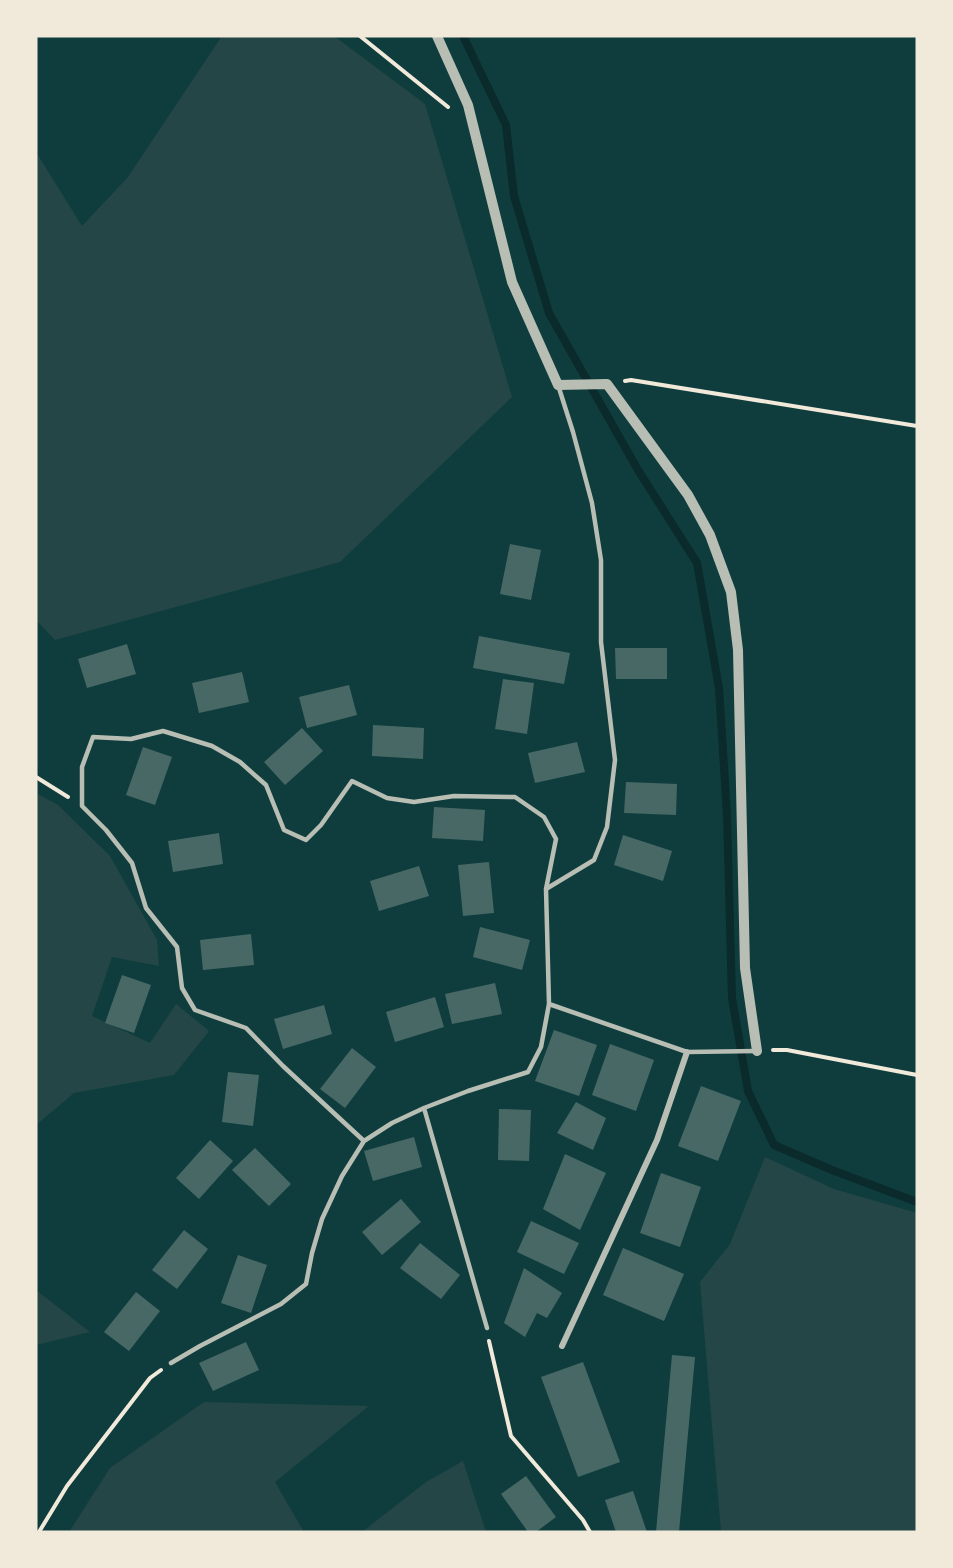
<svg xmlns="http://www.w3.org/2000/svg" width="953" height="1568" viewBox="0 0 953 1568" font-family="Rubik,sans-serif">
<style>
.green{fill:#244646}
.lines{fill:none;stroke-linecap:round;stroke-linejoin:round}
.stream{stroke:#0a2a2b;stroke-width:8}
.building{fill:#486865}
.path{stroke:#f1e9da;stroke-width:4}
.service{stroke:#b8beb3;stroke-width:4.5}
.minor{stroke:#b8beb3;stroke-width:6}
.tertiary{stroke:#b8beb3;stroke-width:10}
</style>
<rect width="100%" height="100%" fill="#0f3d3e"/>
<path class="green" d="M222,36H334L425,104L512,397L340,562L55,640L36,620V152L82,226L128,177Z
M36,793L58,805L110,856L157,940L159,966L112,957L92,1016L150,1043L176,1004L209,1031L174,1075L74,1093L36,1125Z
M765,1157L834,1189L917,1213V1532H721L700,1282L730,1244Z
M36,1290L90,1332L36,1345Z
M204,1402L369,1406L275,1482L304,1532H69L110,1468Z
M463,1461L486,1532H362L426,1482Z"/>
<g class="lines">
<path class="stream" d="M463,36L506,125L514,196L549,313L638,470L697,563L719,688L727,815L732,998L748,1091L774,1145L832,1170L917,1202"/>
</g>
<path class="building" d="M510,544L541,550L531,600L500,594Z
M479,636L570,653L564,684L473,668Z
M127,644L136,674L87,688L78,659Z
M615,648H667V679H616Z
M242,672L249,702L199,713L192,683Z
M503,679L534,683L527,734L495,729Z
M349,685L357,715L307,728L299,697Z
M373,725L424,728L423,759L372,756Z
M302,728L323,751L285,785L264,762Z
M577,742L585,772L535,783L528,753Z
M143,747L172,757L155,805L126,795Z
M626,782L677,784L676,815L624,813Z
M434,807L485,810L483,841L432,838Z
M219,833L223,864L173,872L168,841Z
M623,835L672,851L663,881L614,865Z
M489,862L494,913L463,916L458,865Z
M419,866L429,896L379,911L370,881Z
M480,927L530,940L522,970L473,957Z
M251,934L254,965L203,970L200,940Z
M122,975L151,985L134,1033L105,1023Z
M495,983L502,1014L452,1024L445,994Z
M435,997L444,1027L395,1042L386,1012Z
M324,1005L332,1034L283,1049L274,1019Z
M554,1030L597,1045L579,1096L535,1081Z
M610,1044L654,1060L636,1111L592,1095Z
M352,1048L376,1067L345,1108L320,1089Z
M228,1072L259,1075L253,1126L222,1122Z
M701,1086L741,1101L718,1161L678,1146Z
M576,1102L606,1118L593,1150L557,1133Z
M499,1109L531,1110L529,1161L498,1160Z
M414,1137L422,1167L373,1181L364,1151Z
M210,1140L233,1161L199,1199L176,1178Z
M255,1148L291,1184L269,1206L232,1170Z
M565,1154L606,1173L580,1230L543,1209Z
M661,1173L701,1187L680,1247L640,1233Z
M401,1199L421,1222L382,1255L362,1232Z
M531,1221L579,1243L564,1274L517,1252Z
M184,1230L208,1249L177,1289L152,1270Z
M420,1243L460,1275L441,1299L400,1268Z
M623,1248L684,1274L664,1321L603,1295Z
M238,1255L267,1265L251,1313L221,1303Z
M524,1268L562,1293L547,1318L537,1313L525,1337L504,1323Z
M136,1292L160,1311L129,1351L104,1332Z
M246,1342L259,1370L213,1391L199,1363Z
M672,1355L695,1357L679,1532H656Z
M583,1362L620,1462L578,1477L541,1377Z
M526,1476L556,1517L536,1532H528L501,1494Z
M633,1491L647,1532H616L605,1500Z"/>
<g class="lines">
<path class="path" d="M360,36L448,107
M625,381L631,380L917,426
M36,777L68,797
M773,1050H787L917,1075
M489,1341L511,1436L583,1520L590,1532
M39,1532L67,1486L150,1378L161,1370"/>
<path class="service" d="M549,1004L687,1052L757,1051
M424,1108L487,1328
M364,1141L283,1066L246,1028L195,1010L182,988L177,947L146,908L132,863L106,830L82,806V767L93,737L131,739L163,731L212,746L240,762L266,785L284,830L306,840L321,825L352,781L387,798L414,802L454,796L515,797L544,817L556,839L546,889
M171,1363L200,1346L281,1304L306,1284L312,1253L322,1219L342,1176L364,1141L392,1123L424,1108L468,1091L528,1072L541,1047L549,1004L546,889L594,860L607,827L615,760L601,642V560L592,503L573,432L558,385"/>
<path class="minor" d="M562,1346L657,1140L687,1052"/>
<path class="tertiary" d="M437,36L468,105L512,282L558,385L607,384L688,495L710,535L731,592L738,650L745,968L757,1051"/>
</g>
<rect width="953" height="1568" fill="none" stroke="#f1e9da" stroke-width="75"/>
</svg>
